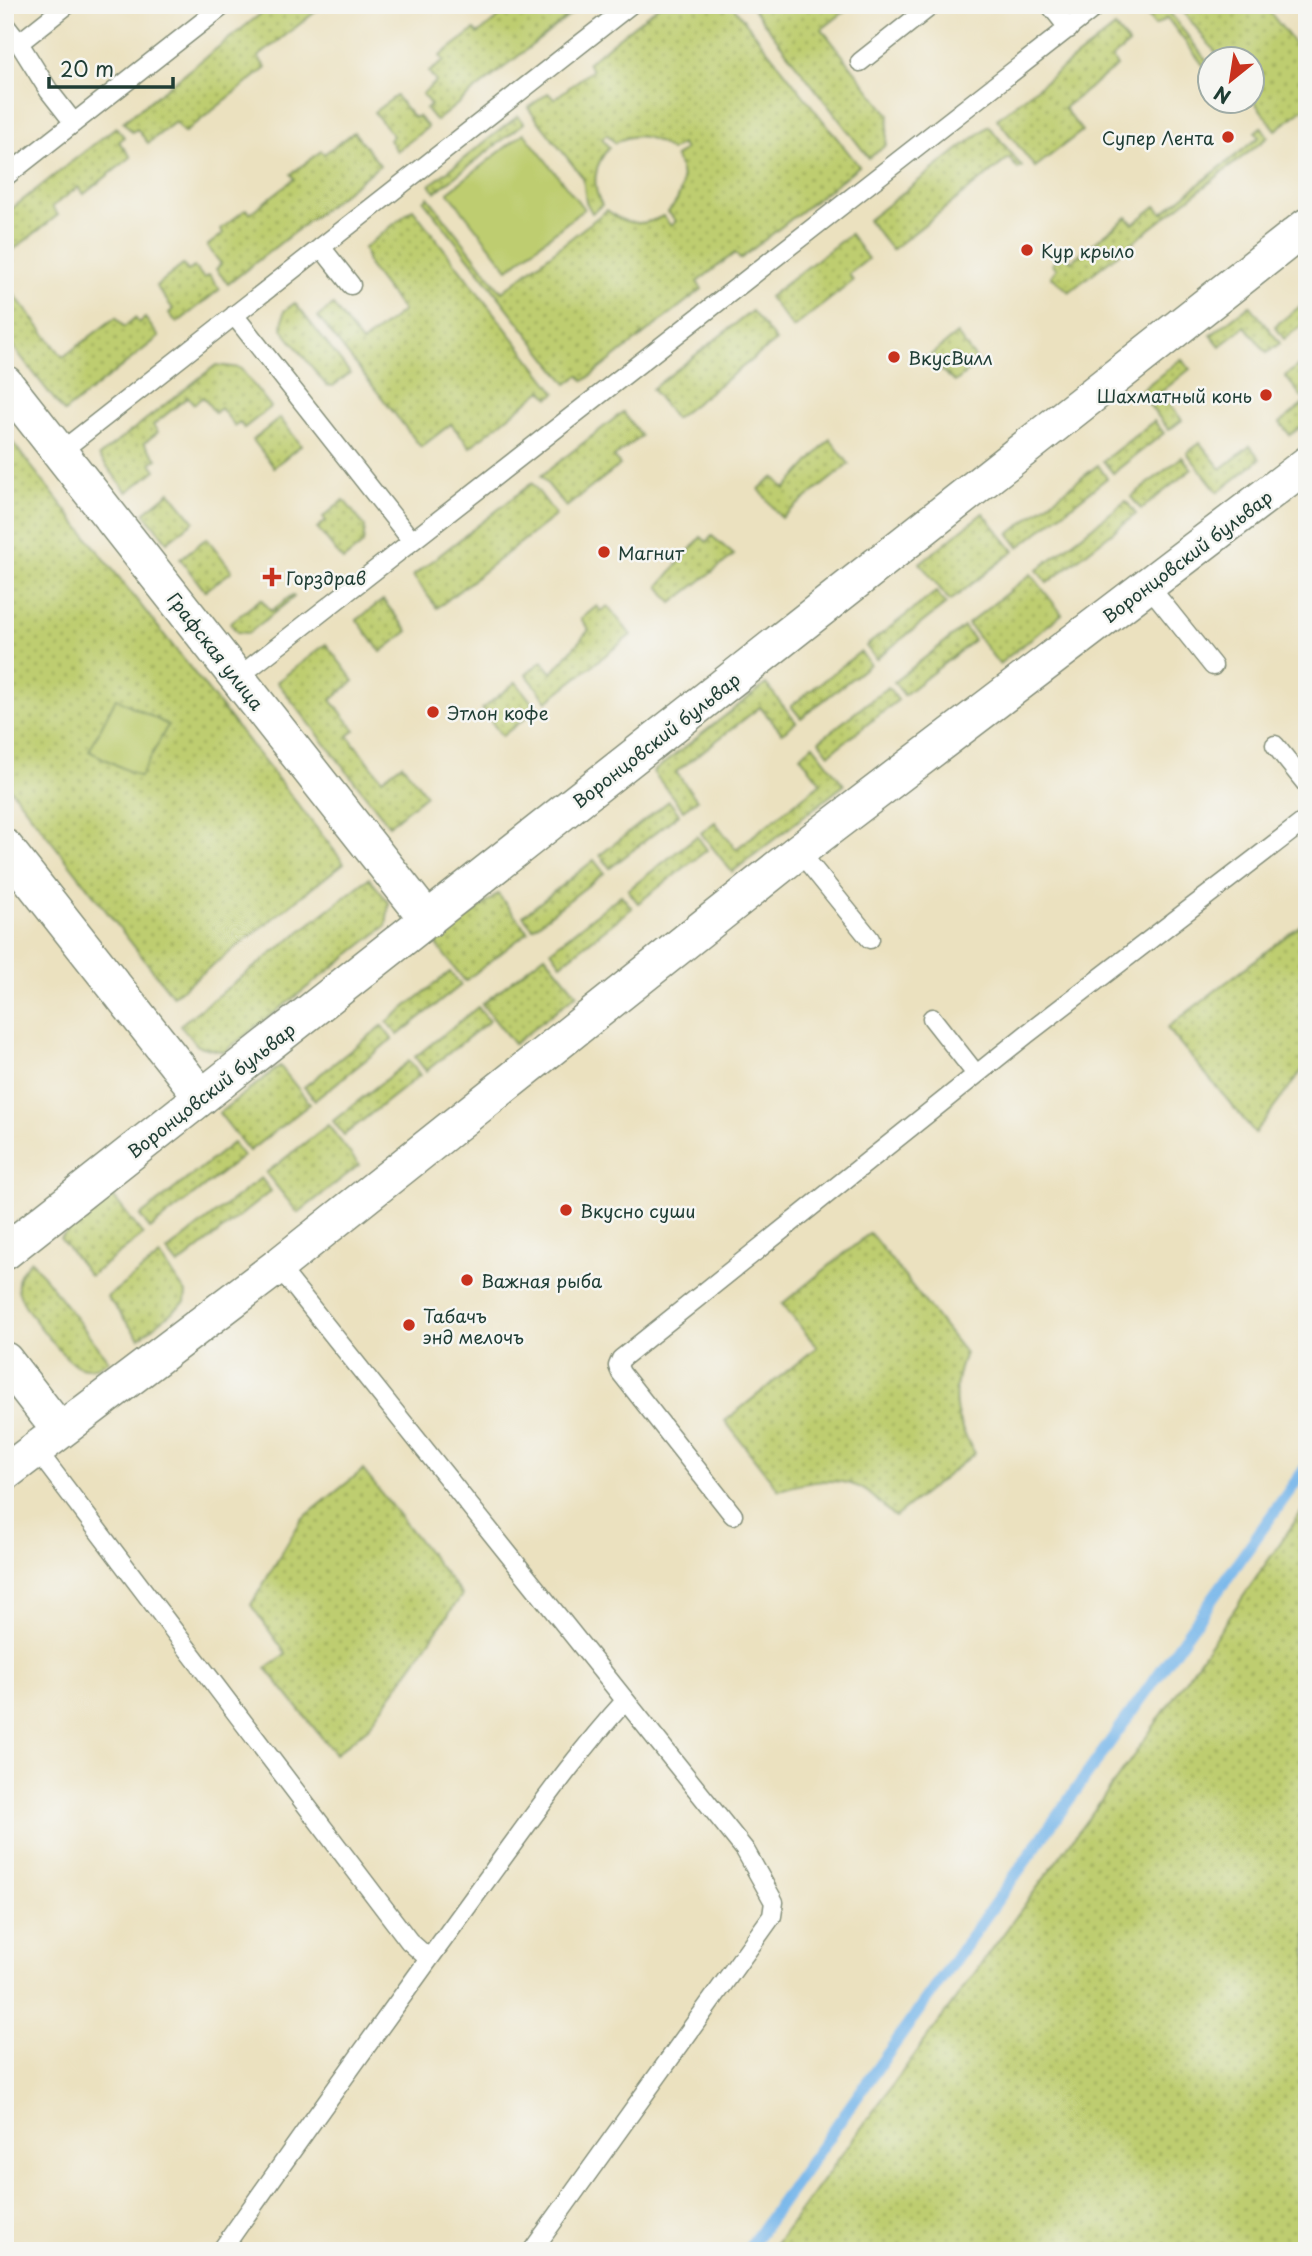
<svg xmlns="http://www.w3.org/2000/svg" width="1312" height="2256" viewBox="0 0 1312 2256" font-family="'Playpen Sans',sans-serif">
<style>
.grass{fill:url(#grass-dots);stroke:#6e8552;stroke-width:2}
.garden{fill:#becd6f;stroke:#6e8552;stroke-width:2}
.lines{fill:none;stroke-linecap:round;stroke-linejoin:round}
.stream{stroke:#76b6ea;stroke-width:12}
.lane-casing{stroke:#858f7a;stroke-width:21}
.street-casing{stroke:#858f7a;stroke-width:38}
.lane{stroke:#fff;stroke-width:18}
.street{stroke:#fff;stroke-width:35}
.poi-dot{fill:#c8321e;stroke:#f6f6f2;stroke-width:2.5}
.labels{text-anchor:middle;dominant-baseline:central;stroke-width:5;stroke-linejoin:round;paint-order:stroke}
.poi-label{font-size:18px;fill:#1f3d34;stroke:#f6f6f2;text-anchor:start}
.street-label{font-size:18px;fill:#1f3d34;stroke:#f6f6f2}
</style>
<defs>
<pattern id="grass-dots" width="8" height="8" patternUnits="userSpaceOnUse" patternTransform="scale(1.75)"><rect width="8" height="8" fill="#becd6f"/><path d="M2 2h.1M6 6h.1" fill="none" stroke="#9aa85c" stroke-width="1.8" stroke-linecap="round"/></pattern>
</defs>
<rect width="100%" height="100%" fill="#f6f6f2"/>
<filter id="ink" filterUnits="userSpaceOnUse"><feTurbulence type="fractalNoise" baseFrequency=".0143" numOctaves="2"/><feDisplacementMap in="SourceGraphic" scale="14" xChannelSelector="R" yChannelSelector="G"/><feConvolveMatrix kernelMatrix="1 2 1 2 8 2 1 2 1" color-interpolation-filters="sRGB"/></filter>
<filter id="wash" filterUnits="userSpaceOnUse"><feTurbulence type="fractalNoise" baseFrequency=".00686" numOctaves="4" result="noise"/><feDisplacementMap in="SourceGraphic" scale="28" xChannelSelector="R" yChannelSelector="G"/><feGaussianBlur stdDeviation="1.57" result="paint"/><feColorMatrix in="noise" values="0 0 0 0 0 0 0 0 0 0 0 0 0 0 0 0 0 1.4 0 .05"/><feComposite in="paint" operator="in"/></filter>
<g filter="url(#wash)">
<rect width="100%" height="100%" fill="#ebe1bf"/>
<path class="grass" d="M272,5H324L258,57L266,68L184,133L175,122L148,143L137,129L132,132L123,122Z
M514,5H583L436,121L426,109L431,105L422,94L436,82L429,72L444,61L440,56L474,30L478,34Z
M660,5H732L859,166L740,259L735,253L697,282L702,289L584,381L579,375L567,384L424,201L428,197L502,292L607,210C624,225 643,227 663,216L671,226L676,221L668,212C684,196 686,176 675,157L685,149L681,144L671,151C653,137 636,130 615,143L607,134L602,138L609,148C594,164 591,186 602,205L592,213L586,202L583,178L528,108L548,93L554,99L592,70L587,63Z
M750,5H853L822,29L889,115L886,145L869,158Z
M1143,5H1164L1210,65V74L1167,18L1155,26L1140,7Z
M1178,5H1264L1307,59V106L1276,130L1253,100L1252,60L1221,59Z
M1115,27L1129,44L1112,58L1117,66L1064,108L1082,131L1035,167L997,119Z
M396,96L414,118L418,116L428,127L397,151L389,140L393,136L374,112Z
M518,116L524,123L435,192L430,185Z
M989,126L1022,167L1018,169L1009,158L892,250L868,220Z
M116,127L124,137L119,142L131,157L84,194L78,187L52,207L58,215L8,254L13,261L5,267V214Z
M1261,127L1268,137L1069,292L1051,276L1057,268L1052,264L1063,251L1071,261L1127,217L1133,224L1156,206L1162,213L1259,137L1255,132Z
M354,132L380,165L228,284L216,269L221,264L207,246L223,234L221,229L246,209L250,213L294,179L291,174L321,151L324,154Z
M413,209L556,393L549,398L542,390L470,447L451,424L421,447L318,317L333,305L362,343L403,311L369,266L364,248Z
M850,234L868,259L849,274L853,281L793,328L769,297Z
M183,265L188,271L194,267L204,278L209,275L220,289L177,323L169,313L173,309L156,286Z
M5,283L63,357L116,317L124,327L135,318L139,323L145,318L159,337L64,412L5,336Z
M1307,301V321L1284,339L1275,326Z
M295,303L350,373L333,386L326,385L282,329L284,311Z
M1250,305L1280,343L1267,353L1245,326L1220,346L1211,335Z
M752,311L776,341L675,419L652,389Z
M957,334L979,363L955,382L927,358Z
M1181,359L1190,369L1160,393L1182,420L1169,430L1139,392Z
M216,365L240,368L271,407L244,428L239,422L235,426L221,408L215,413L203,397L194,404L188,397L153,425L158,432L144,443L157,459L151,463L156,470L127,492L99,456Z
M1298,366L1307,377V422L1290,435L1280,423L1306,402L1285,376Z
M623,412L641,436L614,457L620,465L566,507L541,476Z
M280,418L301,445L274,467L253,440Z
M1154,421L1164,433L1113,473L1103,461Z
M5,433L344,863L173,996L5,782Z
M830,439L849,464L781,518L759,489L774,477L785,489Z
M1200,443L1221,469L1250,446L1260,459L1218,492L1187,453Z
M1182,457L1192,469L1141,509L1131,497Z
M1098,465L1107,478L1019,547L1009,534Z
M532,483L556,515L437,608L413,576Z
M170,492L194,521L167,542L144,513Z
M344,500L365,527L363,544L343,560L317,528L326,521L323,517Z
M1126,501L1136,514L1047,583L1037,570Z
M983,513L1014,551L950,601L920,563Z
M712,536L734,555L672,603L659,586L701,537L707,542Z
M207,538L232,571L205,591L180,559Z
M1031,574L1062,614L999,664L968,624Z
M936,592L946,604L876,659L866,646Z
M292,595L294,597L249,633L237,632L230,623L261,599L271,611Z
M383,600L408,631L381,652L357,620Z
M597,606L601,611L608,606L631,635L547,701L526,674L542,661L552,673L589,630L581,619Z
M964,627L974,640L904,695L894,682Z
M326,644L354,681L331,700L355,730L348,736L382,779L402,764L426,795L389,825L277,682Z
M860,652L870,664L801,718L791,706Z
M516,682L537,709L502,736L482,709Z
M766,684L796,722L782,733L760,707L676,772L697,800L683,810L653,772Z
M888,687L898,700L829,754L819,741Z
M813,745L844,785L732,872L701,833L715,822L736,849L821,783L800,756Z
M669,801L679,814L610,868L600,855Z
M697,836L707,850L638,903L628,890Z
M594,860L604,873L533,928L523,916Z
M369,878L389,903L386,926L224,1052L198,1046L180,1025Z
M498,894L528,932L465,981L435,943Z
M621,895L632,908L561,964L551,950Z
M1307,920V1064L1255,1133L1167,1028Z
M545,955L577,994L514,1044L482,1004Z
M450,972L461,985L398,1035L387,1022Z
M478,1007L489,1021L426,1071L415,1057Z
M382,1026L392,1039L315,1100L304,1087Z
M409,1061L420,1075L344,1135L333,1121Z
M280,1066L310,1104L249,1151L219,1113Z
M328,1125L359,1165L298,1213L266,1173Z
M233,1143L243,1156L150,1229L140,1216Z
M261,1178L271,1191L178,1265L167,1251Z
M113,1196L143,1235L90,1276L60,1238Z
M870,1233L965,1353C950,1393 952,1417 975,1453L895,1517C885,1509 876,1498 866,1491C841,1474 806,1482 779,1490L725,1421L817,1347L782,1304Z
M160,1256L186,1293L185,1302L139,1338L107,1297Z
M31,1260L109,1361C100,1366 89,1371 78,1366C64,1360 20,1305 18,1289C16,1276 23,1269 31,1260Z
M363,1470L462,1595L368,1728L335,1754L266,1668L286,1654L251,1605L302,1519Z
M1307,1504V2251H771L1127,1765Z"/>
<path class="garden" d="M524,133L584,209L508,269L448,192Z
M116,698L168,725L140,777L89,751Z"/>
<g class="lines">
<path class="stream" d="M747,2251L1307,1466"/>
</g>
</g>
<g filter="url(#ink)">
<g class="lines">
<g class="lane-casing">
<path id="lane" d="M67,5L19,43L49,91L74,123
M1050,5L1069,29
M5,25L19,43
M860,62L932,5
M5,177L224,5
M321,247L351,285
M234,315L412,541
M60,452L630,5
M1148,585L1213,666
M237,678L1098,5
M1275,745L1307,785
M799,851L870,939
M932,1018L976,1074
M278,1266L745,1850L774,1902L772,1916L532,2251
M36,1449L409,1941L428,1958
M733,1515L621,1373L618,1366L621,1359L1027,1034L1307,819
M221,2251C308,2127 396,2004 485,1882C530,1821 573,1758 625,1701"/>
</g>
<g class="street-casing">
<path id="street" d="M5,383L428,920
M5,847L202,1097
M5,1252L1307,226
M5,1360L60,1431
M5,1473L278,1266L799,851L1307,464"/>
</g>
<use href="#lane" class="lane"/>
<use href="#street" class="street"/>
</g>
</g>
<g class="poi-dot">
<circle cx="1228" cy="137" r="7"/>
<circle cx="1027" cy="250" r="7"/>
<circle cx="894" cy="357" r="7"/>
<circle cx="1266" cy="395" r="7"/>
<circle cx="604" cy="552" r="7"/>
<path d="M268.5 566.5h7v7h7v7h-7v7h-7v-7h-7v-7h7z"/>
<circle cx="433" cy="712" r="7"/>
<circle cx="566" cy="1210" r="7"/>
<circle cx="467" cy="1280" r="7"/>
<circle cx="409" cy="1325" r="7"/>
</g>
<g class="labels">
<g class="poi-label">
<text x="1214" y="137" text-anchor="end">Супер Лента</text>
<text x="1041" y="250">Кур крыло</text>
<text x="908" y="357">ВкусВилл</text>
<text x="1252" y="395" text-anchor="end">Шахматный конь</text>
<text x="618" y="552">Магнит</text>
<text x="286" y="577">Горздрав</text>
<text x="447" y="712">Этлон кофе</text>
<text x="580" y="1210">Вкусно суши</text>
<text x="481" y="1280">Важная рыба</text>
<text x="423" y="1315">Табачъ<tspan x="423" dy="21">энд мелочъ</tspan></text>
</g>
<g class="street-label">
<text transform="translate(1187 556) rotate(-37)">Воронцовский бульвар</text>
<text transform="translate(216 651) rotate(52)">Графская улица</text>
<text transform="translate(656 740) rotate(-38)">Воронцовский бульвар</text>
<text transform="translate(211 1090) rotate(-38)">Воронцовский бульвар</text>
</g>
</g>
<rect width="1312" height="2256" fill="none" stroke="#f6f6f2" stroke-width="28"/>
<g transform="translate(1231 80) rotate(210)"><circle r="33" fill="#f6f6f2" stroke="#a0aca6" stroke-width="2"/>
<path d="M0-5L12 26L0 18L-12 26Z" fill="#c8321e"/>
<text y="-10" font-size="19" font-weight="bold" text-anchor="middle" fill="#1f3d34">N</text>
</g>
<path d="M49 77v10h124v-10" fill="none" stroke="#1f3d34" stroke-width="3.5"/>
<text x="60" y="77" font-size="21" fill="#1f3d34" stroke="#f6f6f2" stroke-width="5" paint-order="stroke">20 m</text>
</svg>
